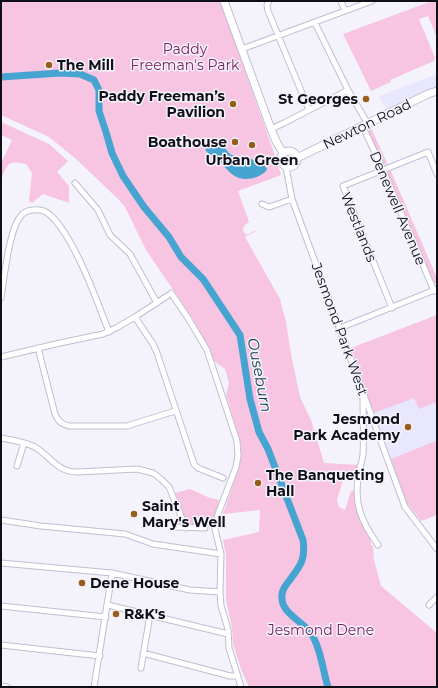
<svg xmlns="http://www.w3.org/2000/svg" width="438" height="688" viewBox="0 0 438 688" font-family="Montserrat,sans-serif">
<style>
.built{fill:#e8e7fe}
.green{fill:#f7c4e2}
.water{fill:#46a4d0}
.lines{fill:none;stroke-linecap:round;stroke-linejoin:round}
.river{stroke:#46a4d0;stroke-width:7}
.street-casing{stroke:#bfbed3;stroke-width:7}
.secondary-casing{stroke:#bfbed3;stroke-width:9}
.street{stroke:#fff;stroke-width:5}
.secondary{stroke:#fff;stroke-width:7}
.poi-dot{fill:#965e19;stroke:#f4f3fc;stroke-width:1.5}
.labels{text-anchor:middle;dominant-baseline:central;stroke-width:3;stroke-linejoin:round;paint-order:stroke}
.park-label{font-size:14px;fill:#7a225e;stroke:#f4f3fc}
.poi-label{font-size:14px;font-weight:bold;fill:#0f0f16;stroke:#f4f3fc;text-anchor:start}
.street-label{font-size:14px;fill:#0f0f16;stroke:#f4f3fc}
.water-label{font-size:15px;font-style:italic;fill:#10394c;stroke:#f4f3fc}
</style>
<rect width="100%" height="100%" fill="#f4f3fc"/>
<path class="built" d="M437,74V86L386,109L379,96Z
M437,315V515L421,521L407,503L351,348Z"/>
<path class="green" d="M1,1H220L272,147L281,175L238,191L249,222L244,226L243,230L246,235L258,230L257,231L245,237L280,299L286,322L291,354L300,397L311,420L324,463L358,465L355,477H344L337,500L339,507L345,510L351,491H354L356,504L371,538V545L373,546L374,560L381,586L437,633V687H249L241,669L233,644L232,627L226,601V555L223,540L259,532L260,510L223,514L234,482L241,459L237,431L226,395L229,383L225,369L214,361L206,342L191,316L146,250L125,207L118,199L76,159L49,137L1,115Z
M432,1H437V38L428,16L419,19L435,58L434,61L390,80L391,82L371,91L343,34Z
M1,122L49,144L68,161L57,172L69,186V203L43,194L32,203L29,201L32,173L26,164C8,160 8,163 1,179V163L12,140L1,135Z
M371,128L388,165L382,163L368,132Z
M282.5 160a5.5 5.5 0 1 1 11 0a5.5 5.5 0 1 1-11 0Z
M390,169L437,278V285L433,281L387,176V173Z
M437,315V402L419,409L414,398L374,413L351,348Z
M436,441L437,442V515L421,521L407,503L391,459Z
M190,489L210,498L219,500L213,524L210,527H190L188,524L175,493Z"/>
<path class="water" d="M211,139H215L219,142L230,154L239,158H250L255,161L262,162L267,169L266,171C258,179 243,182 233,175C227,171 223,164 218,159C211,154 203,153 205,143Z"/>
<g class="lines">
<path class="river" d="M1,77L60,73L80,74L94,80L99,90V111L106,132L112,153L123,176L144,207L169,237L181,257L203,279L240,335L250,399L259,432L268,449L303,540C306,560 300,566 289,581C286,585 282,589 282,595C280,613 301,620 310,632C320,645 323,671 328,687"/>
<g class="street-casing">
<path id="street" d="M269,1L267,5L268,11L309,110
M341,1L345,11
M315,23L348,90L368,124
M242,49L372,1
M363,127L383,170L434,291
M271,129L284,123L348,90
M286,167L292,199L405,507L437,549
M75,183L98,210L110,235L130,254L157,303
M262,204L269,207L292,199
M171,293L188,318L207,350L237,441L238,456L236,467L218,514L215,529L221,554L220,592L221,606L228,629L229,648L241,687
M1,298C4,279 9,231 20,217C22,213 28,210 33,210C39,209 45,210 50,215C74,236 97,301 109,332
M392,308L343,186L428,152L437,174
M135,317L153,344L157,353L194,464L198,468L223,478
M340,328L437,289
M38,348L55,414C58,421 61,424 69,426H127L175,411
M1,357L60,343L103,334L116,328L135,317L167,296
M363,397C363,416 364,436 363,455C362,462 360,467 359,473C353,503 361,521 378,545
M1,438C12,440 25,442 35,447C50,456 57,472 77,472L137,469L153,473L162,480L169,487L186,528
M17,466L24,443
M1,520L41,526L125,534L153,544L221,554
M175,527L205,528
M1,563L112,573L190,590L220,592
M108,605L228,634
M429,605L437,597
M1,606L106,617
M1,645L100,656
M143,653L230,676H238
M141,668L150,615
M1,686L7,687
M94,687L112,573"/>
</g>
<g class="secondary-casing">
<path id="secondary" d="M224,1L271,129L277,143L283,153
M281 159a8 8 0 1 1 16 0a8 8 0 1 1-16 0Z
M297,158L428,94L437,91"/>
</g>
<use href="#street" class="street"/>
<use href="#secondary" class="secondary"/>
</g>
<g class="poi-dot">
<circle cx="49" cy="65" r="4"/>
<circle cx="366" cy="99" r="4"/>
<circle cx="233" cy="104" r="4"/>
<circle cx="235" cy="142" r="4"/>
<circle cx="252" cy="145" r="4"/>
<circle cx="408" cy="427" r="4"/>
<circle cx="258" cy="483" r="4"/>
<circle cx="134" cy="514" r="4"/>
<circle cx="82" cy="583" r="4"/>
<circle cx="116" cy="614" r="4"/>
</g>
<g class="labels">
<g class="park-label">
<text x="185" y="49">Paddy<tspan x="185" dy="16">Freeman's Park</tspan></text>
<text x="321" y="630">Jesmond Dene</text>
</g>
<g class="poi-label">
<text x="57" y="65">The Mill</text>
<text x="225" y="96" text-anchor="end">Paddy Freeman’s<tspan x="225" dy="16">Pavilion</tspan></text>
<text x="358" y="99" text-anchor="end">St Georges</text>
<text x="227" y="142" text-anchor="end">Boathouse</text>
<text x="252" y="160" text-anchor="middle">Urban Green</text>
<text x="400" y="419" text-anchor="end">Jesmond<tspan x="400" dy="16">Park Academy</tspan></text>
<text x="266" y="475">The Banqueting<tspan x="266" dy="16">Hall</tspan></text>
<text x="142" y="506">Saint<tspan x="142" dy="16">Mary's Well</tspan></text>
<text x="90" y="583">Dene House</text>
<text x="124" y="614">R&amp;K's</text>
</g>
<g class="street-label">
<text transform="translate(367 124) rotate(-26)">Newton Road</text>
<text transform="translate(398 208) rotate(67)">Denewell Avenue</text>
<text transform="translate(359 227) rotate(68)">Westlands</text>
<text transform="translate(340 329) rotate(70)">Jesmond Park West</text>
</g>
<g class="water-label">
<text transform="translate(260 375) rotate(79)">Ouseburn</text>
</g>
</g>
<rect width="438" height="688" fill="none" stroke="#0f0f16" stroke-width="4"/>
</svg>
